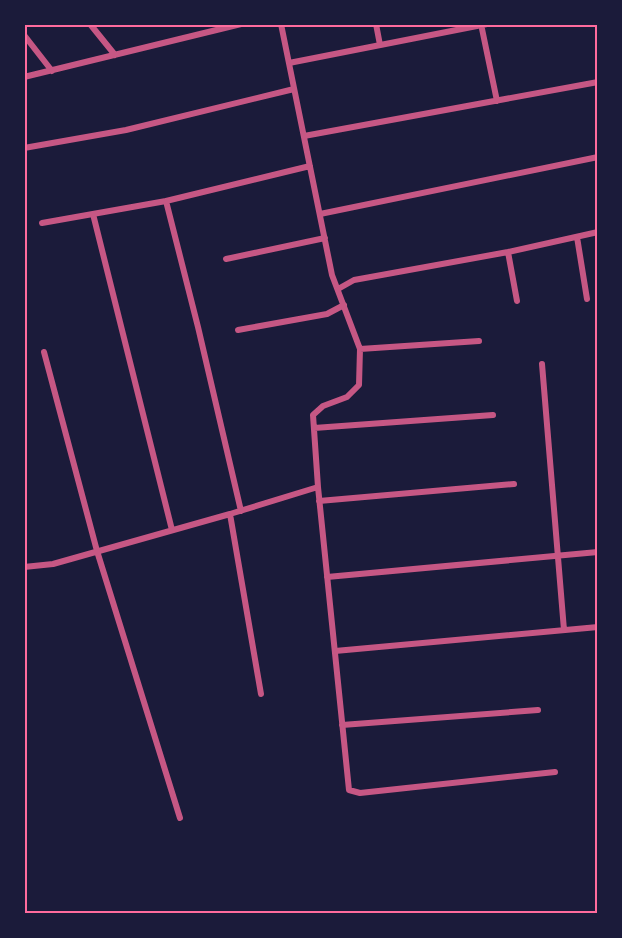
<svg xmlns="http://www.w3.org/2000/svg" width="622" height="938" viewBox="0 0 622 938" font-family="Signika,sans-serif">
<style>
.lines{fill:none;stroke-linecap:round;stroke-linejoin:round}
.minor{stroke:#c65784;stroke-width:6}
.neatline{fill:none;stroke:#ff6b9d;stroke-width:2}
</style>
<rect width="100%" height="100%" fill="#1b1b3a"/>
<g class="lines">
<path class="minor" d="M90,24L115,55
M281,24L332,275L360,349L359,385L347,397L323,406L313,415L318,487L349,790L360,793L555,772
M376,24L380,45
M481,24L497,101
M24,35L52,71
M289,63L487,24
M24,77L241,24
M304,136L598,82
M24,148L126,130L294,89
M166,201L198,327L241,511
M93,214L172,530
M320,214L598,157
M42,223L166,201L310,166
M577,237L587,299
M508,252L517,301
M226,259L325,238
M338,289L354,280L508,252L598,232
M238,330L327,314L344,305
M360,349L479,341
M44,352L97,551L180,818
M542,364L564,630
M314,428L493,415
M319,501L514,484
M230,514L261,694
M24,567L53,564L230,514L318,487
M327,577L598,552
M335,651L598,627
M342,725L538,710"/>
</g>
<rect width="622" height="938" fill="none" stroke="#1b1b3a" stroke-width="51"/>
<rect x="26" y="26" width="570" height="886" class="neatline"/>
</svg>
